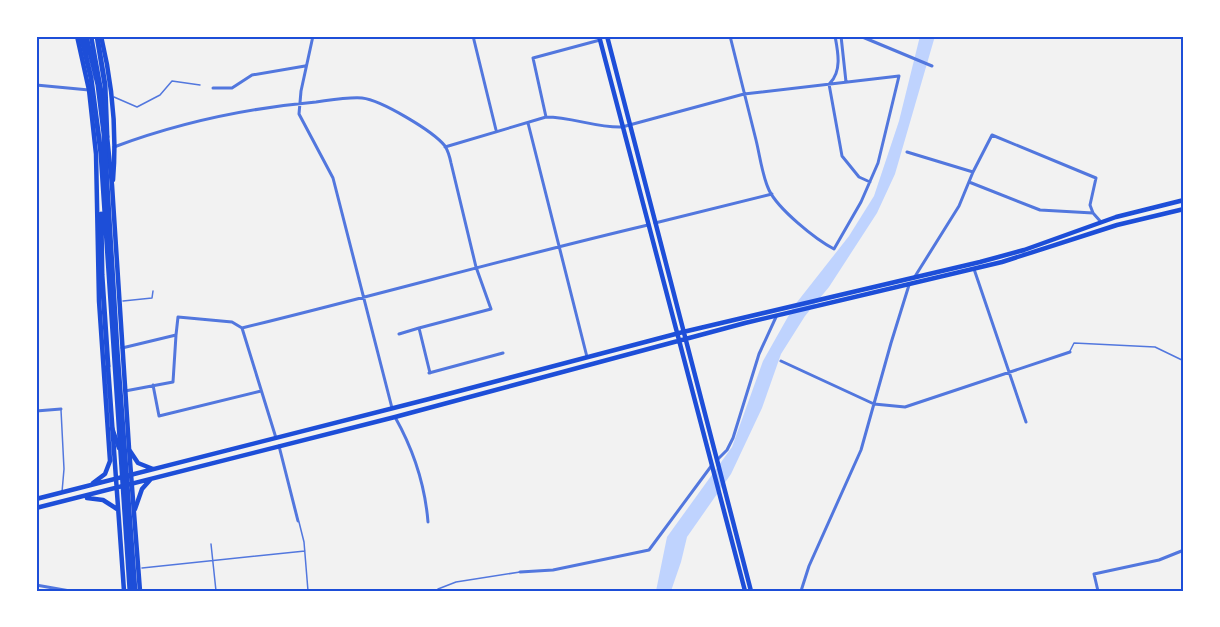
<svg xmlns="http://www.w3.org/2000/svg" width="1220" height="627" viewBox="0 0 1220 627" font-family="Overpass,sans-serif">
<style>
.water{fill:#bfd3fe}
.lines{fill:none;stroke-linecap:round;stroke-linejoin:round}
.service{stroke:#5277de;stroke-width:1.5}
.minor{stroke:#5277de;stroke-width:3}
.secondary{stroke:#1d4ed8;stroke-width:4.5}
.primary{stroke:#1d4ed8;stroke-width:4.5}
.trunk{stroke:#1d4ed8;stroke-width:5}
.neatline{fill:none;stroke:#1d4ed8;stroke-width:2}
</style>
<rect width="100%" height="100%" fill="#f2f2f2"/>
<path class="water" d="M920,36H935L895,174L877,213L829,287L805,316L781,354L762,408L731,474L687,537L681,562L671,591H656L667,537L732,447L763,361L794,306L849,236L874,196L899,121Z"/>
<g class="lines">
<path class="service" d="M114,97L137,107L160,95L172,81L200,85
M123,301L152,298L153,291
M1070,351L1074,343L1155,347L1184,361
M61,410L64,469L62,492
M299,522L304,542L308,591
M211,544L216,591
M142,568L305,551
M439,591L438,589L456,582L520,572
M582,591H583"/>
<path class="minor" d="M313,36L301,91L299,114L333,178L392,408
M473,36L496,130
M841,36L846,82
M860,36L932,66
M830,83C842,71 838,52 835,36
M829,84L842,156L859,177L870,182
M36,85L89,90
M213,88H232L252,75L305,66
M546,117L533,58L600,40
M528,123L587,357
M114,147C178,123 249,108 316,102C331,100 347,97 362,98C381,100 433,131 445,146C448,151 450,158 451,163L476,267L491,309L419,328
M445,147L546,117C572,117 597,128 622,127L744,94L899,76L878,163L861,202L834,249C815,239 778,209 769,190C762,175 760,156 756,140C747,105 739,71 730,36
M907,152L973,172L959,206L914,278
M973,172L992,135L1096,178L1090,205L1093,213
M969,182L1040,210L1093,213L1101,222
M655,223L772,194
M974,269L1026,422
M242,328C378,295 512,257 648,225
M399,334L419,328L430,373
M122,348L176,335L178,317L232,322L242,328L276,438
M781,361L874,404L905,407L1070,352
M429,373L503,353
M153,385L159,416L261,391
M125,391L173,382L176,335
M36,411L61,409
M395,417C413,449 425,485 428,522
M279,446L298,521
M717,460L727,450L733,438L759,354L776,317
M520,572L553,570L649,550L712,465
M36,585L70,591
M801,591L809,566L861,450L891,343L909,285
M1098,591L1094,574L1159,560L1184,550"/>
<path class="secondary" d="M77,36L89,90L96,154L99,301L110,461L105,474L93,483
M101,36C112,82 117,132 113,180
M599,36L745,591
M607,36L751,591
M108,366L124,591
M130,451L138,463L153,469
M87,498L103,500L117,509
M36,499L429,399L683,332L980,262L1024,250L1116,217L1184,200
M36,508L395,417L745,323L1002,262L1117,225L1184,209
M135,509L142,489L150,480"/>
<path class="primary" d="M91,36L104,107
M107,136L112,185L129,448L140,591
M112,428L119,448"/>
<path class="trunk" d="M81,36L91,78L101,154L130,591
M86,36L98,85L104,134L117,349L135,591
M97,36L105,85L107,137
M101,214L102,275L108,366"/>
</g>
<rect width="1220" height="627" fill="none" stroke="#ffffff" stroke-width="75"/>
<rect x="38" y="38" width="1144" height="552" class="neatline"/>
</svg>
